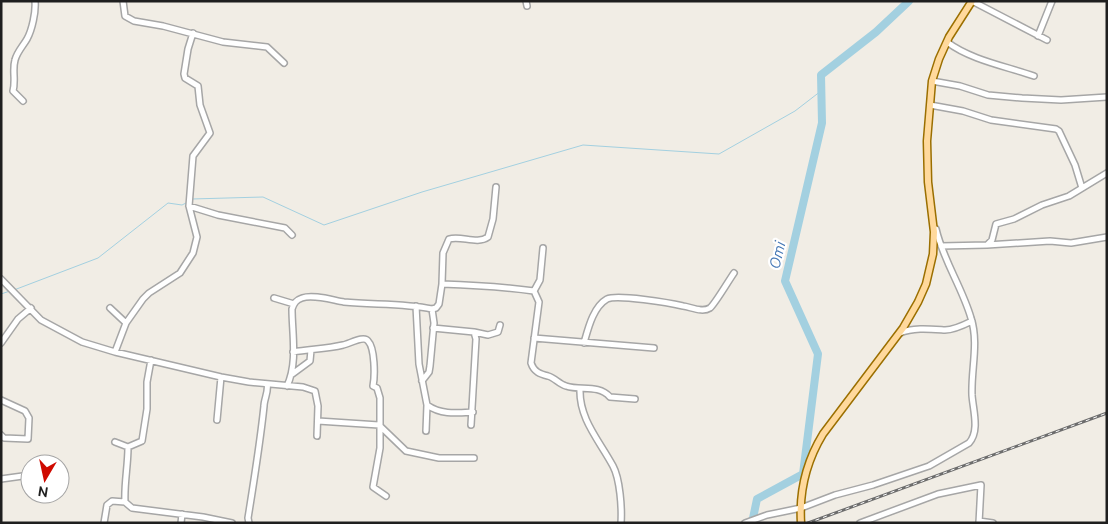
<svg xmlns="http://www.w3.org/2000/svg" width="1108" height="524" viewBox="0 0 1108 524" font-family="Ubuntu,sans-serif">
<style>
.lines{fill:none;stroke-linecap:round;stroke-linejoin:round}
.stream{stroke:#a3d0e0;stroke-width:1}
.river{stroke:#a3d0e0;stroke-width:8}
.minor-casing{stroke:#a6a6a6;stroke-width:8}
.major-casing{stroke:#9b6f00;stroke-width:9}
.minor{stroke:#fff;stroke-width:5}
.major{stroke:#ffd99c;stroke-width:6}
.rail-casing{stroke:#6d6d6d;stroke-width:3}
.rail{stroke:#fff;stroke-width:1;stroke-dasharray:4;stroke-linecap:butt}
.labels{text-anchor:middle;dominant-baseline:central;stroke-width:4.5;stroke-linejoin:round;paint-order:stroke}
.water-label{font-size:15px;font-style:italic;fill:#4678b5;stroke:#fff}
</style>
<rect width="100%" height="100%" fill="#f1ede5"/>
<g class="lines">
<path class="stream" d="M192,199L263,197L324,225L422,192L583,145L719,154L795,111L821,91
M14,290L98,258L168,203L182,205L186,203
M1,294L10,291"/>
<path class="river" d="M752,523L757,499L803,474L818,354L785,281L822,123L821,75L876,32L909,1"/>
<g class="minor-casing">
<path id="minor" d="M123,1L125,16L134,21L163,26L223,42L267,47L284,63
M526,1L527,6
M972,1L1047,40
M1038,36L1052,1
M947,42C971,60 1005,66 1034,76
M932,81L960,86L988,95L1022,98L1061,100L1107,97
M23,101L13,91C16,80 12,70 15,60C17,52 23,46 27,39C32,30 36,12 35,1
M930,105L963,111L991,120L1056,129L1059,131L1075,165L1082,188
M189,206L218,215L285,228L292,235
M987,245L1050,241L1071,243L1107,237
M941,246L987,245L992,240L996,224L1014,219L1042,205L1069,196L1107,173
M1,279L41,320L82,342L115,352L221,377L249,382L303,387L315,391L318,406L317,436
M442,284L443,253L449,239C461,235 477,245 488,237L493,219L496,187
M534,291L540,280L543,248
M274,298L294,304
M416,306L419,364L427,405C441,415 457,413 473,412
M110,308L126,323
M433,328L474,332L476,339L471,425
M474,332L488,335L498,332L500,325
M900,333C913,327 931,329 945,330C954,330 964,325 972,321
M534,338L654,348
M1,343L18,319L31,308
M584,343C588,329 593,307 607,299C617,294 670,303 683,306C691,307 702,313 710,308C715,304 729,280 734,273
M115,352L126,323L143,299L149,293L180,273L193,253L197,237L189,206L193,156L210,133L200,105L198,86L185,78L184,74L188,49L193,33
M293,352C310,349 326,349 343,345C349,344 364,335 368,341C375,348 375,376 373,386L377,388L380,398V448L373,487L386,496
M291,375L310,361L311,350
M422,381L429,372L430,366L434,323L432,309
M287,386C298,363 292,333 292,309C294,303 296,300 302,298C313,294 332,300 344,302C373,305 403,303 432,309L436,308L439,304L442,284C473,285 504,287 534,291L539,302L531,363C534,372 540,374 548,376C555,378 559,384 566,386C581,391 598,384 610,397L635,399
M580,389C579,419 599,440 613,466C620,479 622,508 621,523
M1,400L25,411L29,418L28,439L4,438L1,435
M217,420L221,377
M318,421L379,425L406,451L439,458H474
M426,431L427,405
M115,442L128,447L142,441L147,409V382L151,360
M128,447C128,466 124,484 125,502L132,508L203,517L232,523
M1,479L30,475
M979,521L993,523
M104,523L107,505L112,501L125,502
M181,523L182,514
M249,523L248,518C254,481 260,444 264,406C264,399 269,391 267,384
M745,523L767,515L801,508L835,495L873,485L929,466L969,443C980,431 973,410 972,395C971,369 979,343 971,318C962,287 943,260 936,229
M860,523L938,494L981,485L979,523"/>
</g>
<g class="major-casing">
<path id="major" d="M801,523C799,491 806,462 823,434L903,328L918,302L926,284L933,254L934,232L928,182L927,141L932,81L939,59L949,37L972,1"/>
</g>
<use href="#minor" class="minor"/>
<use href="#major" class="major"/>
<g class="rail-casing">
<path id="rail" d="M808,523L1107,413"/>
</g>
<use href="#rail" class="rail"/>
</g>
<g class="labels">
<g class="water-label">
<text transform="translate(777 255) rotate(-76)">Omi</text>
</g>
</g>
<rect width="1108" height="524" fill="none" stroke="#1f1f1f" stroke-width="5"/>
<g transform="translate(45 479) rotate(189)"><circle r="24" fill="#ffffff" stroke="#a5a5a5"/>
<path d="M0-4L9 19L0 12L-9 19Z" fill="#cf0a00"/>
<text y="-8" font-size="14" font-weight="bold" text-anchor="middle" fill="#1f1f1f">N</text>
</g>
</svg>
